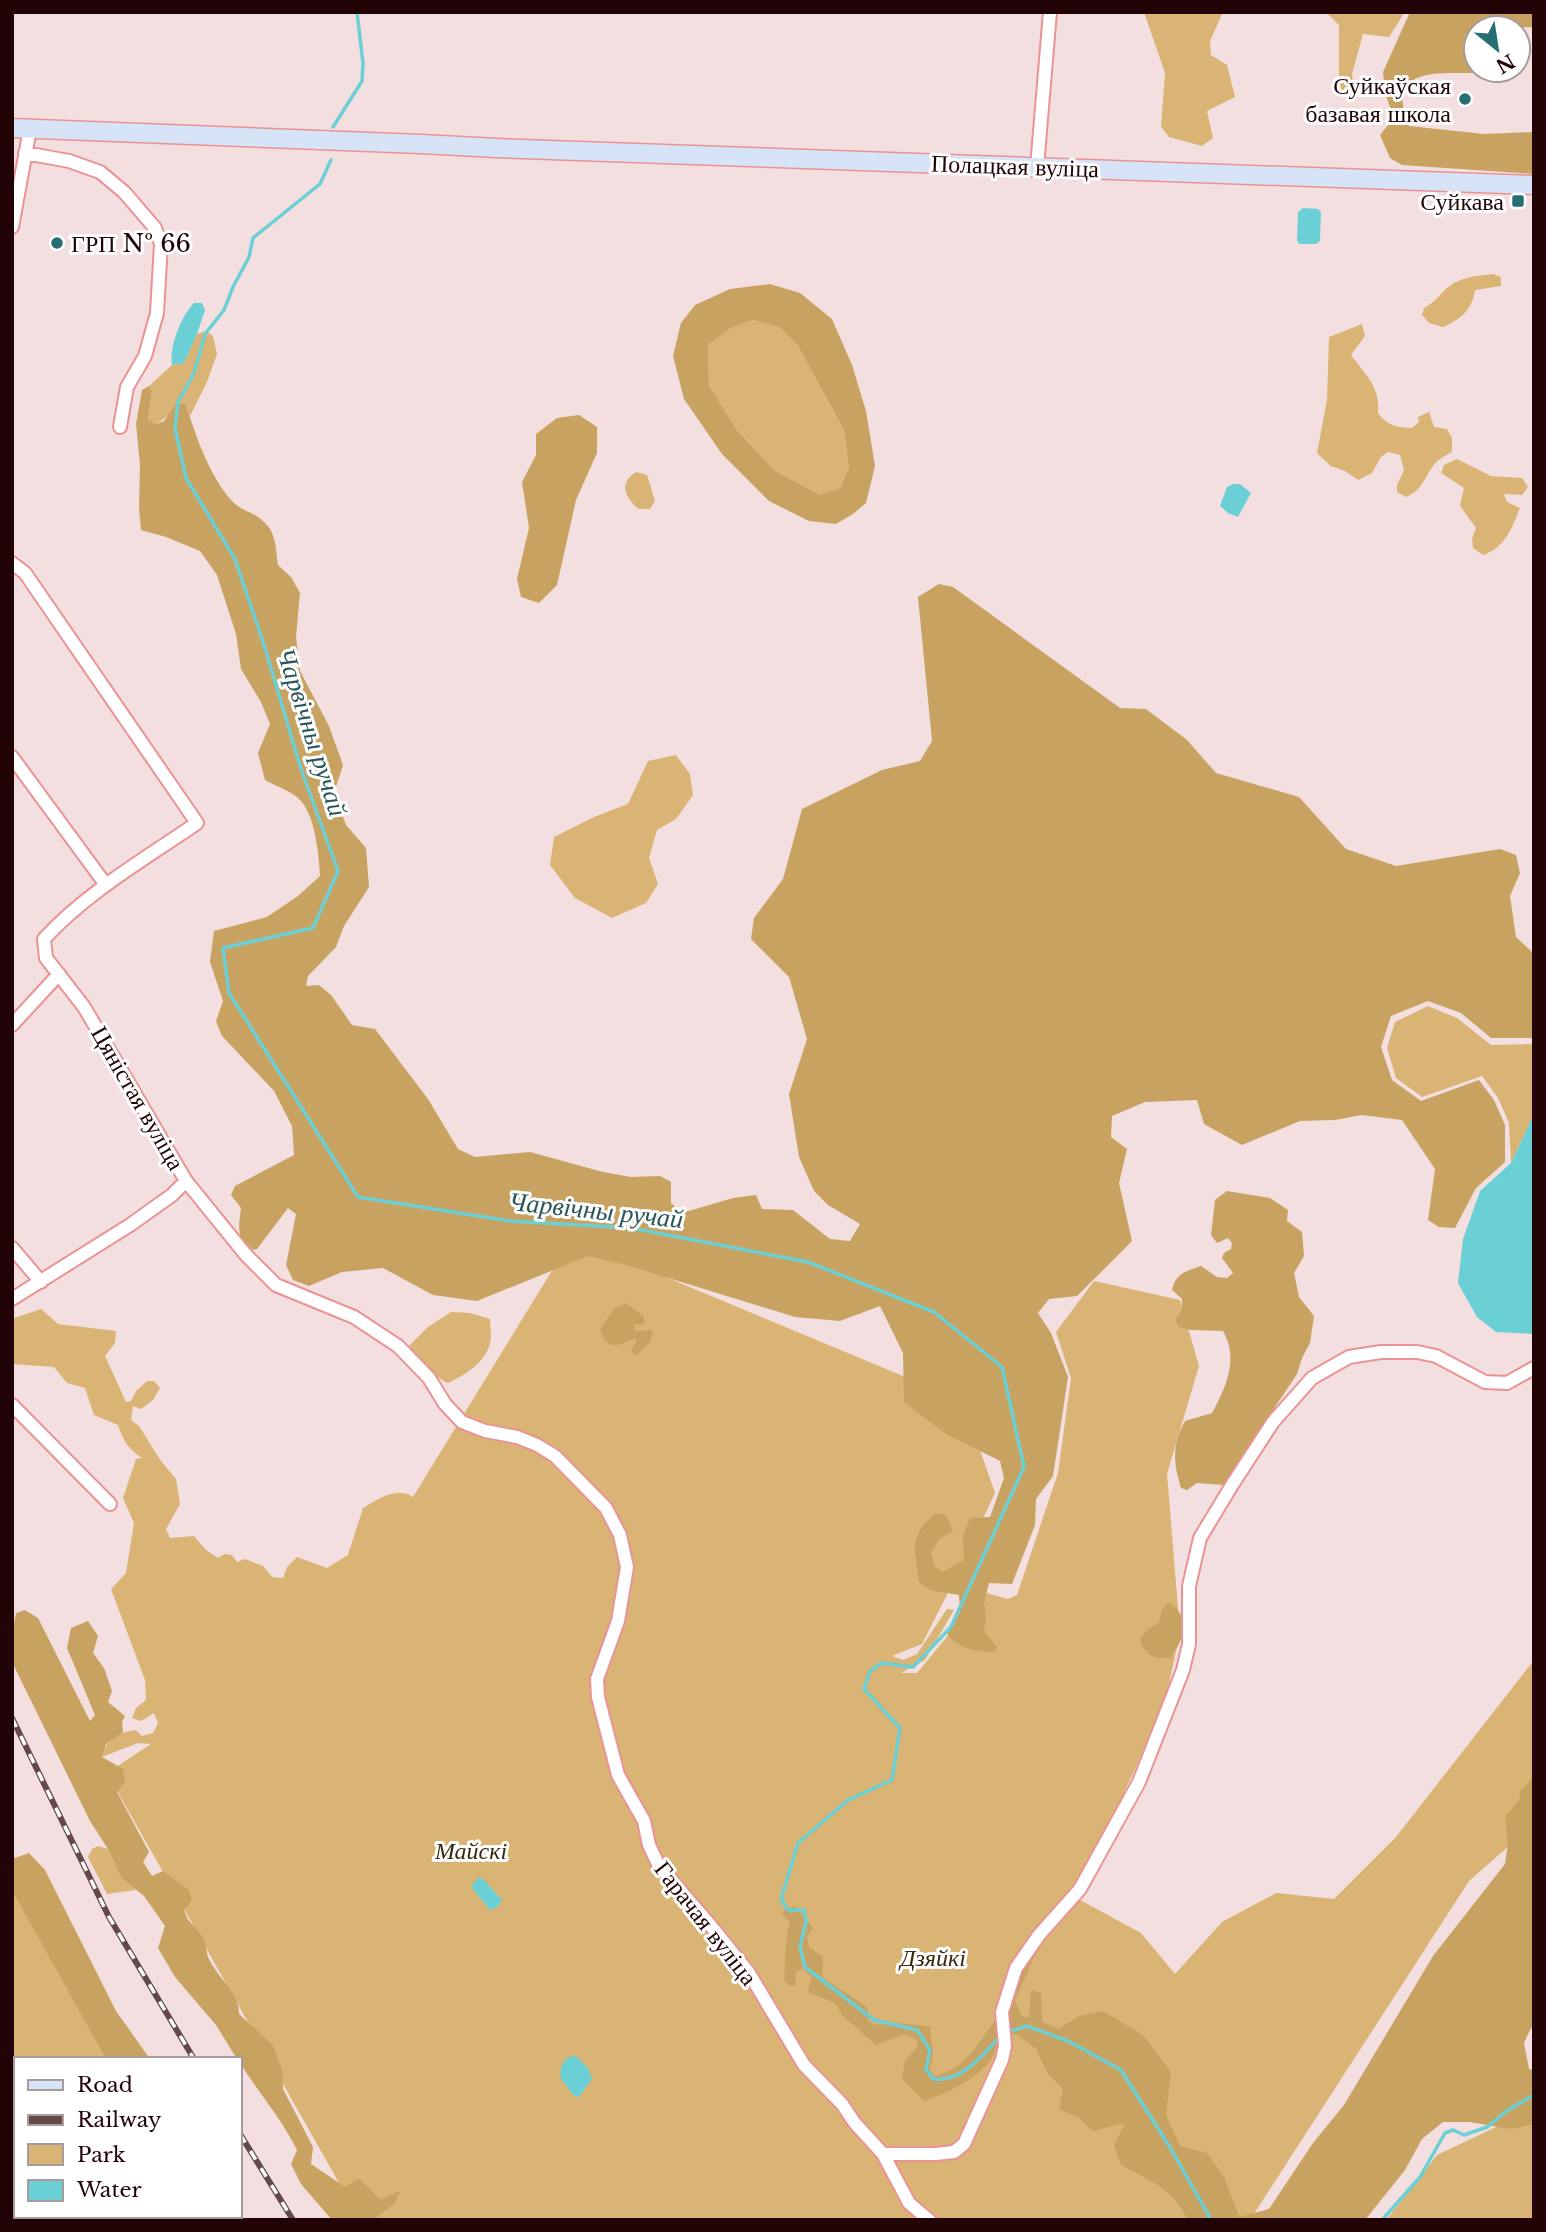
<svg xmlns="http://www.w3.org/2000/svg" width="1546" height="2232" viewBox="0 0 1546 2232" font-family="'Libre Baskerville',serif">
<style>
.green{fill:#d9b475}
.forest{fill:#c8a261;fill-rule:evenodd}
.water{fill:#6bd0d5}
.lines{fill:none;stroke-linecap:round;stroke-linejoin:round}
.stream{stroke:#6bd0d5;stroke-width:3.5}
.street-casing{stroke:#ea9394;stroke-width:16}
.secondary-casing{stroke:#ea9394;stroke-width:21}
.street{stroke:#fff;stroke-width:12}
.secondary{stroke:#d7e4f8;stroke-width:18}
.rail-casing{stroke:#64494b;stroke-width:6}
.rail{stroke:#fff;stroke-width:3.5;stroke-dasharray:10;stroke-linecap:butt}
.poi-dot{fill:#246f73;stroke:#fff;stroke-width:2.5}
.labels{text-anchor:middle;dominant-baseline:central;stroke-width:6;stroke-linejoin:round;paint-order:stroke}
.poi-label{font-size:24px;fill:#220407;stroke:#fff;text-anchor:end}
.street-label{font-size:24px;fill:#220407;stroke:#fff}
.park-label{font-size:24px;font-style:italic;fill:#3a2a0c;stroke:#fff}
.water-label{font-size:26px;font-style:italic;fill:#285558;stroke:#fff}
</style>
<rect width="100%" height="100%" fill="#f3dfdf"/>
<path class="green" d="M1144,12H1223L1210,41L1211,55L1227,65L1235,97L1207,111L1213,138L1202,146L1169,137L1161,127L1165,73Z
M1326,12H1405L1389,37L1363,34L1352,74L1354,94L1343,95L1339,80V25Z
M1493,274L1501,277V286L1475,290C1472,310 1461,319 1443,327L1429,323L1422,315L1424,308C1436,301 1436,299 1445,290C1458,277 1476,276 1493,274Z
M753,320L779,327L798,346L844,430L849,468L840,488L820,495L774,470L737,430L709,385L708,345L731,328Z
M1362,324L1365,336L1351,355C1365,374 1381,388 1378,413C1386,425 1398,428 1412,428L1419,422L1418,417L1429,412L1434,427L1447,429L1452,438V452C1445,456 1437,460 1433,466C1424,479 1421,491 1406,497L1397,492V485L1404,470L1400,455L1388,452L1381,457L1372,473L1358,480L1345,471L1331,466L1317,453L1327,400L1329,337Z
M206,331L213,336L217,354L207,382L190,416L186,404L156,424L148,419L152,391L149,386L172,365L184,363L197,334Z
M1457,459L1491,476L1522,478L1528,487L1522,495L1504,494L1507,502L1520,508C1511,529 1506,547 1483,555L1473,548L1472,539L1476,528L1460,506L1464,488L1441,473L1444,465Z
M636,472L647,475L655,501L650,509H638C625,496 618,484 636,472Z
M676,755L690,774L693,795L676,819L657,830L649,858L658,884L646,903L612,918L575,898L550,865L554,837L594,817L628,804L648,761Z
M1428,1006L1457,1018L1491,1045L1534,1044V1114L1511,1163L1509,1123L1498,1098L1482,1076L1422,1097L1396,1078L1387,1048L1395,1022Z
M572,1238L963,1401L995,1493L952,1585L922,1644L892,1656L903,1660L917,1654L947,1609L954,1610L925,1660L901,1673H917L946,1638L976,1590L1008,1599L1017,1595L1058,1473L1071,1378L1056,1332L1094,1281L1180,1300L1199,1366L1167,1474L1180,1632L1167,1693L1136,1767L1105,1833L1080,1878V1900L1141,1933L1175,1974L1222,1922L1276,1893L1334,1899L1396,1837L1534,1660V1824L1469,1881L1250,2220H360L107,1773L151,1744L138,1743L102,1757C108,1737 116,1733 136,1730L142,1736L153,1733L158,1723L154,1713L141,1721L132,1718L136,1708L146,1700L145,1680L111,1589L126,1573L134,1523L123,1498L136,1459L142,1458C129,1450 123,1440 118,1425L94,1415L85,1388L67,1383L54,1367L12,1364V1319L41,1309L58,1324L116,1331L115,1343L105,1356L126,1402L131,1401L137,1390L147,1381H154L160,1388L153,1400L141,1409L133,1406L131,1420L139,1426L161,1461L176,1479L180,1504L166,1529L170,1538L194,1536L206,1550L218,1558L225,1554L232,1555L237,1562L245,1559L263,1566L272,1577L283,1578L287,1567L297,1557L327,1568L348,1555L363,1508C379,1499 396,1486 413,1497Z
M451,1312L470,1313L490,1319C490,1327 492,1336 490,1343C485,1363 465,1375 448,1383C428,1373 421,1365 409,1346L428,1327Z
M98,1846L108,1849L121,1878L136,1890L107,1894L88,1857L92,1849Z
M12,1882L115,2059H16V2216H223L226,2220H12Z
M1534,2109V2220H1386L1437,2155Z"/>
<path class="forest" d="M1410,12H1534V27L1476,28V70H1481L1476,73C1451,74 1397,66 1403,105C1404,112 1404,119 1409,126L1484,134L1534,132V174L1402,165L1390,158L1380,135L1394,118L1385,93L1383,72Z
M770,284L800,293L832,319L852,365L866,411L875,466L866,503L853,514L836,524L809,521L769,501L722,454L684,399L673,356L681,323L695,305L730,289ZM753,320L779,327L798,346L844,430L849,468L840,488L820,495L774,470L737,430L709,385L708,345L731,328Z
M149,386L152,391L148,419L156,424L164,421L176,404H186C195,435 211,480 234,503C239,508 247,511 253,514C276,527 275,541 278,565L291,577L300,593L296,637L300,671L329,726L343,765L334,793L346,825L366,848L369,887L344,926L336,947L308,976L306,986L319,985L331,995L352,1025L375,1029L428,1099L458,1149L475,1157L530,1152L603,1172L631,1177L660,1176L671,1182V1203L682,1213L733,1198L756,1195L762,1209L793,1210L830,1239L850,1241L860,1224L828,1205L814,1191L799,1157L789,1094L807,1039L789,977L751,939L754,918L783,879L802,809L882,770L920,761L932,741L918,597L939,584L953,587L1120,708L1146,709L1187,740L1216,773L1299,797L1346,849L1396,866L1500,849L1516,855L1520,873L1510,896L1516,937L1534,954V1038H1491L1461,1013L1428,1001L1391,1016L1381,1047L1392,1080L1421,1101L1479,1080L1494,1100L1505,1125V1162L1476,1188L1455,1228L1439,1227L1428,1220L1435,1169L1402,1120L1362,1115L1335,1120L1300,1121L1242,1145L1204,1124L1197,1100L1145,1102L1112,1116L1111,1137L1127,1149L1119,1183L1132,1241L1077,1296L1049,1299L1038,1313L1051,1333L1068,1377L1053,1476L1036,1499L1035,1525L1012,1584L989,1583L984,1603L986,1618L984,1632L997,1647L995,1651C980,1654 954,1647 947,1633L960,1612L959,1595L930,1590L919,1582C915,1550 908,1536 936,1513L946,1515L953,1531L939,1539L931,1553L935,1566L943,1572L964,1560L963,1536L970,1518L990,1517L1004,1478L1000,1461L946,1434L904,1402L903,1353L880,1306L840,1321L795,1317L626,1265L588,1256L477,1301L433,1295L383,1268L342,1272L309,1286L293,1280L286,1265L296,1214L288,1208L257,1249L253,1250L240,1237L239,1224L241,1208L231,1195L235,1186L294,1155L292,1126L274,1091L222,1036L216,1021L223,1001L210,962L214,931L267,917L298,896L320,876C319,855 315,815 300,800C292,791 275,786 265,780L258,753L270,724L261,702L241,669L236,634L217,575L200,551L166,537L141,530L139,508L140,464L136,424L142,390Z
M579,415L597,427V453L576,500L557,585L539,603L521,597L517,579L529,528L522,482L536,455V434L557,418Z
M1227,1191L1270,1198L1288,1210L1287,1221L1302,1232L1304,1256L1294,1273L1299,1297L1314,1316L1310,1343L1302,1358L1297,1374L1223,1485L1197,1483L1187,1490L1181,1488C1173,1462 1172,1445 1185,1421L1212,1413C1226,1387 1239,1359 1223,1331L1191,1330L1179,1327L1175,1320L1182,1309V1299L1172,1290C1175,1274 1186,1271 1201,1266L1217,1277L1227,1278L1233,1273L1222,1258L1224,1253L1231,1249L1232,1243L1228,1238L1217,1243L1211,1235L1215,1200Z
M626,1303L643,1316L645,1323L642,1325L634,1324L635,1331L651,1330L653,1332L650,1342L637,1355L633,1354L631,1350L637,1341L635,1338C618,1346 607,1352 600,1329L614,1309Z
M1169,1603C1192,1617 1184,1639 1171,1657C1156,1661 1144,1655 1140,1639L1148,1629L1159,1623L1162,1609Z
M25,1610L38,1618L90,1721L95,1715L67,1648L71,1628L88,1621L98,1636L93,1653L104,1668L112,1691L108,1702L125,1716L122,1722L123,1732L106,1744L102,1757L123,1769L125,1782L117,1792L149,1852L143,1862L152,1876L163,1871L189,1890L192,1900L184,1910C189,1926 195,1924 202,1936C206,1942 206,1950 208,1957C217,1978 239,1991 239,2014L272,2044L282,2069L283,2089L313,2147L311,2164L345,2187L359,2179L381,2200L396,2192H400L394,2204L373,2220H332L301,2184L291,2164L297,2150C282,2119 258,2092 240,2063V2059H237L216,2025L175,1977L158,1948L165,1926L144,1896L121,1878L108,1849L90,1821L12,1662V1635L16,1613Z
M1534,1777V2028H1531L1524,2043L1529,2069L1534,2070V2124L1511,2129L1469,2122H1443L1422,2139L1405,2170L1365,2220H1188C1172,2188 1151,2181 1121,2165L1114,2145L1125,2123L1093,2131L1079,2118L1059,2109L1063,2089L1048,2074L1036,2049L1018,2035L999,2031C997,2038 997,2048 994,2054C984,2076 946,2094 924,2101L902,2079L905,2060L918,2046L916,2040L904,2034L876,2045L843,2016L835,2003L808,1992L811,1977L803,1968L796,1972L795,1986H790L784,1980C786,1960 784,1941 790,1923L781,1912L795,1906L813,1928L807,1937L809,1947L823,1957L822,1977L867,2007L868,2021L877,2025L895,2023L930,2026L933,2054L930,2071L936,2076C970,2065 974,2047 995,2021L1008,2019L1007,1997L1031,1953H1036L1015,2000L1022,2017H1029L1031,1990L1041,1993L1042,2022L1059,2029L1079,2016L1103,2011L1143,2035L1171,2072L1166,2115L1180,2146L1207,2153L1224,2177L1239,2217L1269,2209L1313,2143L1344,2105L1433,1956L1505,1864L1508,1843L1505,1817L1519,1800L1521,1790Z
M29,1853L45,1870L116,2011L150,2059H106L13,1892L12,1859Z"/>
<path class="water" d="M1303,208L1318,209L1321,212L1320,241L1316,244H1300L1297,241L1298,212Z
M194,303H202L205,310L197,334L184,363L172,365C169,347 181,316 194,303Z
M1233,484H1240L1251,493L1238,517L1228,513L1220,506L1227,487Z
M1534,1114V1334L1496,1332L1477,1317L1458,1283L1463,1239L1480,1191L1511,1163Z
M478,1878H482L502,1900C499,1906 495,1909 490,1910L471,1887Z
M576,2056L588,2068L592,2079L579,2097L574,2096L560,2077L562,2064L569,2057Z"/>
<g class="lines">
<path class="stream" d="M333,127L362,81L363,63L357,12
M331,160L320,184L253,238L249,257L233,287L224,310L205,334L194,373L178,402L175,428L186,478L235,559L265,648L301,769L338,871L313,928L223,948L229,993L358,1197L510,1221L631,1228L808,1262L934,1312L1002,1367L1024,1467L951,1627L913,1667L882,1663L870,1671L864,1689L900,1728L892,1780L848,1800L798,1843L781,1899L788,1910H804L806,1922L800,1947L805,1967L874,2020L917,2030L930,2050L926,2069L933,2079C963,2082 980,2057 1000,2037
M1008,2032L1027,2026L1068,2041L1121,2070L1171,2149L1209,2216L1208,2220
M1382,2220L1420,2177L1445,2133L1453,2130L1464,2135L1487,2127L1508,2110L1534,2095"/>
<g class="street-casing">
<path id="street" d="M25,153L69,161L100,172L124,192L155,228L161,244L157,313L145,356L127,387L120,427
M1037,167L1050,12
M12,227L30,129
M12,563L25,573L197,823C145,859 87,892 44,939L46,958L84,1007L186,1181L246,1255L276,1285L354,1317L398,1346L429,1378L445,1404L462,1422L485,1431L517,1437L537,1445L555,1456L606,1508L620,1535L627,1567L618,1621L597,1679L598,1697L618,1775L644,1821L649,1845L659,1866L711,1926L749,1973L804,2065L842,2104L854,2122L883,2154L909,2203L929,2220
M12,757L106,885
M12,1025L59,974
M12,1248L41,1282
M12,1299L130,1225L172,1195L186,1181
M12,1405L110,1504
M883,2154H936L954,2152L964,2144L1002,2060L1005,2046L1002,2012L1016,1968L1039,1935L1080,1889L1139,1782L1183,1670L1189,1644V1586L1200,1538L1232,1485L1273,1422L1312,1378L1349,1357L1381,1352H1417L1436,1356L1485,1382L1507,1383L1534,1368"/>
</g>
<g class="secondary-casing">
<path id="secondary" d="M12,128L421,144L497,148L1534,185"/>
</g>
<use href="#street" class="street"/>
<use href="#secondary" class="secondary"/>
<g class="rail-casing">
<path id="rail" d="M12,1718L109,1917L194,2059
M240,2134L293,2220"/>
</g>
<use href="#rail" class="rail"/>
</g>
<g class="poi-dot">
<circle cx="1465" cy="99" r="7"/>
<rect x="1511" y="194" width="14" height="14" rx="3.5"/>
<circle cx="57" cy="243" r="7"/>
</g>
<g class="labels">
<g class="poi-label">
<text x="1451" y="85">Суйкаўская<tspan x="1451" dy="28">базавая школа</tspan></text>
<text x="1504" y="201">Суйкава</text>
<text x="71" y="243" text-anchor="start">ГРП № 66</text>
</g>
<g class="street-label">
<text transform="translate(1015 166) rotate(2)">Полацкая вуліца</text>
<text transform="translate(138 1098) rotate(60)">Цяністая вуліца</text>
<text transform="translate(706 1923) rotate(52)">Гарачая вуліца</text>
</g>
<g class="park-label">
<text x="471" y="1850">Майскі</text>
<text x="933" y="1957">Дзяйкі</text>
</g>
<g class="water-label">
<text transform="translate(312 732) rotate(72)">Чарвічны ручай</text>
<text transform="translate(596 1210) rotate(6)">Чарвічны ручай</text>
</g>
</g>
<rect width="1546" height="2232" fill="none" stroke="#220407" stroke-width="28"/>
<rect x="14" y="2057" width="228" height="161" fill="#ffffff" stroke="#a79b9c" stroke-width="2"/>
<rect x="28" y="2080" width="35" height="10" fill="#d7e4f8" stroke="#a79b9c" stroke-width="2"/>
<text x="77" y="2092" font-size="21" fill="#220407">Road</text>
<rect x="28" y="2115" width="35" height="10" fill="#64494b" stroke="#a79b9c" stroke-width="2"/>
<text x="77" y="2127" font-size="21" fill="#220407">Railway</text>
<rect x="28" y="2144" width="35" height="21" fill="#d9b475" stroke="#a79b9c" stroke-width="2"/>
<text x="77" y="2162" font-size="21" fill="#220407">Park</text>
<rect x="28" y="2180" width="35" height="21" fill="#6bd0d5" stroke="#a79b9c" stroke-width="2"/>
<text x="77" y="2197" font-size="21" fill="#220407">Water</text>
<g transform="translate(1497 49) rotate(150)"><circle r="33" fill="#ffffff" stroke="#a79b9c" stroke-width="2"/>
<path d="M0-5L12 26L0 18L-12 26Z" fill="#246f73"/>
<text y="-10" font-size="19" font-weight="bold" text-anchor="middle" fill="#220407">N</text>
</g>
</svg>
